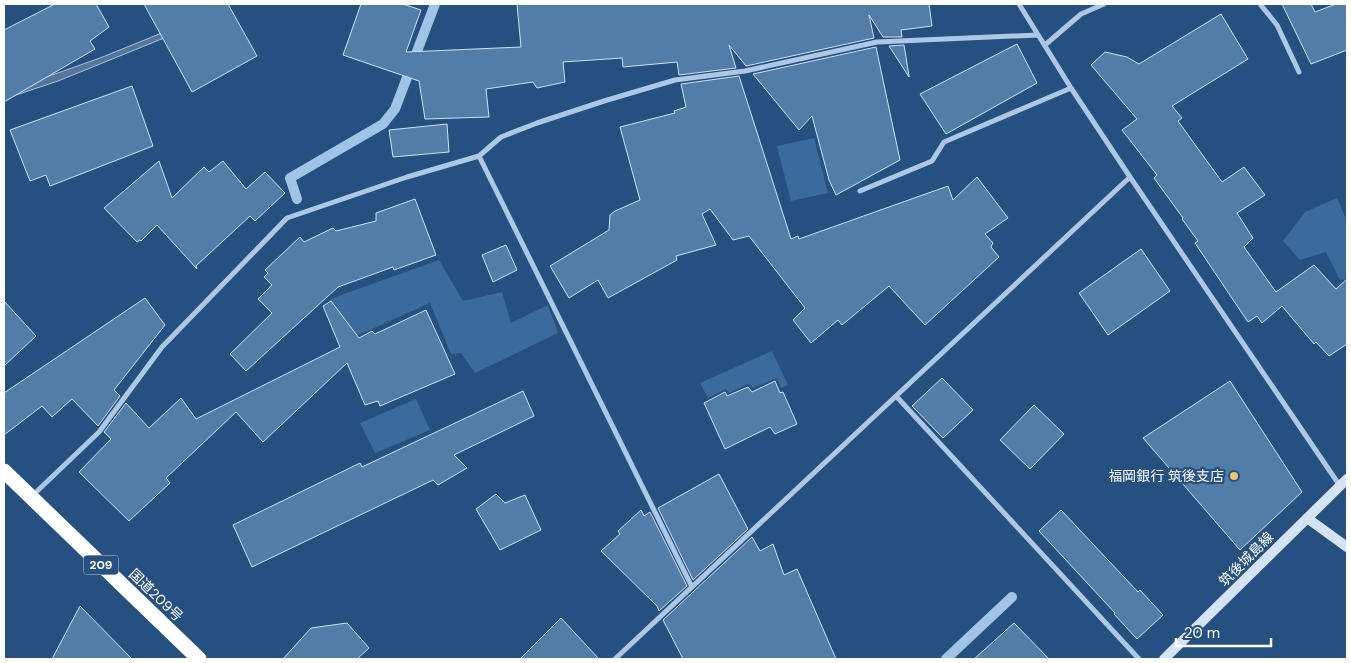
<svg xmlns="http://www.w3.org/2000/svg" width="1351" height="663" viewBox="0 0 1351 663" font-family="'DM Sans','Noto Sans JP',sans-serif">
<style>
.green{fill:#3a6b9c}
.water{fill:#577596;stroke:#a0c4e6}
.lines{fill:none;stroke-linecap:round;stroke-linejoin:round}
.stream{stroke:#a0c4e6;stroke-width:10}
.building{fill:#527da9;stroke:#cfe2f5}
.street{stroke:#acc8e6;stroke-width:5}
.secondary{stroke:#d5e4f5;stroke-width:10}
.highway{stroke:#fff;stroke-width:15}
.poi-dot{fill:#efc571;stroke:#26507f;stroke-width:2}
.labels{text-anchor:middle;dominant-baseline:central;stroke-width:4.5;stroke-linejoin:round;paint-order:stroke}
.shield{fill:#26507f;stroke:#becad9;stroke-width:1}
.shield-label{font-size:12px;font-weight:bold;fill:#fff}
.poi-label{font-size:14px;fill:#fff;stroke:#26507f;text-anchor:end}
.street-label{font-size:14px;fill:#fff;stroke:#26507f}
</style>
<rect width="100%" height="100%" fill="#26507f"/>
<path class="green" d="M814,138L828,193L791,201L777,146Z
M1337,198L1347,221V279L1340,280L1326,252L1300,260L1283,241L1305,212Z
M439,260L463,301L502,292L511,323L548,305L558,333L475,373L461,353L451,354L430,303L345,341L330,299Z
M772,351L788,385L781,388L777,378L753,388L748,384L729,393L726,389L708,398L700,383Z
M416,399L430,430L375,453L360,423Z"/>
<path class="water" d="M210,4H220L198,23L169,36L58,81L4,99V92L100,58L184,24Z"/>
<g class="lines">
<path class="stream" d="M297,199L290,178L383,124L395,109L435,4
M946,659L1012,597"/>
</g>
<path class="building" d="M55,4H96L109,27L90,41L95,49L4,102V30Z
M144,4H228L257,56L192,92Z
M361,4H403L421,10L406,52L521,47L517,4H929L932,26L901,30L902,37H883L869,15L874,38L746,66L729,45L736,68L679,75L677,62L623,67L622,58L563,62L565,82L537,88L533,82L486,89L489,117L425,119L419,81L343,55Z
M1282,4H1311L1315,12L1336,4H1347V50L1311,64Z
M1221,14L1248,59L1172,106L1182,118L1178,121L1222,182L1244,167L1265,195L1237,213L1253,238L1244,247L1276,292L1314,265L1336,289L1347,279V344L1329,356L1316,342L1314,344L1282,306L1262,323L1257,316L1248,322L1195,243L1198,241L1182,219L1183,218L1154,178L1157,175L1122,130L1137,119L1091,65L1105,52L1127,57L1139,64Z
M1017,44L1037,83L946,134L920,94Z
M904,45L909,76V77L889,46Z
M876,47L900,160L836,195L829,180L812,116L799,130L753,74Z
M739,76L791,239L798,236L799,239L948,186L953,200L977,177L1008,218L985,234L993,243L991,247L999,257L925,325L889,286L842,325L838,320L811,343L793,320L805,308L749,236L733,240L710,209L702,214L716,245L676,256L677,260L608,298L598,280L569,298L550,266L609,230L610,215L615,211L640,200L620,127L675,113L674,111L686,107L681,84Z
M132,86L153,146L50,186L46,175L30,181L10,130Z
M447,124L449,152L393,157L389,130Z
M159,161L172,198L204,167L209,172L223,161L246,189L265,172L285,193L255,221L250,216L196,266L197,269L157,225L141,241L140,240L137,242L104,208Z
M415,199L436,255L394,270L393,267L338,287L246,371L230,354L272,313L258,299L272,285L264,277L268,273L265,270L300,237L304,242L333,228L336,231L376,221V213Z
M506,245L517,270L493,282L482,255Z
M1141,249L1170,291L1108,335L1079,293Z
M145,298L165,325L114,390L120,396L98,426L72,399L52,417L42,406L4,435V393Z
M4,301L36,336L4,366Z
M331,301L359,338L372,331L375,334L426,310L455,374L380,406L378,401L365,405L347,363L263,442L236,412L166,478L170,483L129,521L79,472L111,439L104,432L126,403L149,428L181,398L196,419L340,347L323,306Z
M942,378L973,410L943,438L912,406Z
M775,381L780,393L783,392L797,424L775,434L770,427L725,449L704,403L725,392L727,396L748,387L752,392Z
M1230,381L1302,492L1240,550L1143,438Z
M523,391L534,416L454,455L467,468L438,485L433,480L252,567L233,525L360,463L362,467Z
M1034,405L1064,434L1030,469L1000,440Z
M719,474L748,529L693,580L658,508Z
M496,494L505,503L525,495L541,530L500,550L476,509Z
M641,510L644,516L650,512L687,586L659,611L657,606L601,551L620,534L618,531Z
M1061,510L1138,592L1140,590L1163,615L1137,639L1114,614L1115,613L1039,531Z
M752,537L760,551L773,544L784,575L797,569L836,659H683L663,620Z
M80,606L132,659H52Z
M561,618L599,659H520Z
M347,623L369,648L357,659H283L311,628Z
M1014,623L1049,659H974Z"/>
<g class="lines">
<path class="street" d="M1019,4L1071,88L1130,177L1340,486
M1260,4L1277,25L1299,72
M1045,45L1081,14L1104,4
M479,156L692,587
M860,191L932,161L944,142L1071,88
M896,396L1139,659
M32,496L99,432L162,347L287,218L407,177L479,156L501,137L537,123L604,101L675,80L745,71L877,42L1038,35
M615,659L1130,177"/>
<path class="secondary" d="M1307,518L1347,547
M1164,659L1347,479"/>
<path class="highway" d="M4,471L199,659"/>
</g>
<circle class="poi-dot" cx="1234" cy="476" r="5"/>
<g class="labels">
<rect class="shield" x="83.5" y="555.5" width="35" height="19" rx="4"/>
<g class="shield-label">
<text x="101" y="565">209</text>
</g>
<g class="poi-label">
<text x="1224" y="476">福岡銀行 筑後支店</text>
</g>
<g class="street-label">
<text transform="translate(1246 559) rotate(-45)">筑後城島線</text>
<text transform="translate(156 595) rotate(44)">国道209号</text>
</g>
</g>
<rect width="1351" height="663" fill="none" stroke="#ffffff" stroke-width="10"/>
<path d="M1176 638v8h95v-8" fill="none" stroke="#ffffff" stroke-width="2.5"/>
<text x="1184" y="638" font-size="15" fill="#ffffff" stroke="#26507f" stroke-width="4" paint-order="stroke">20 m</text>
</svg>
